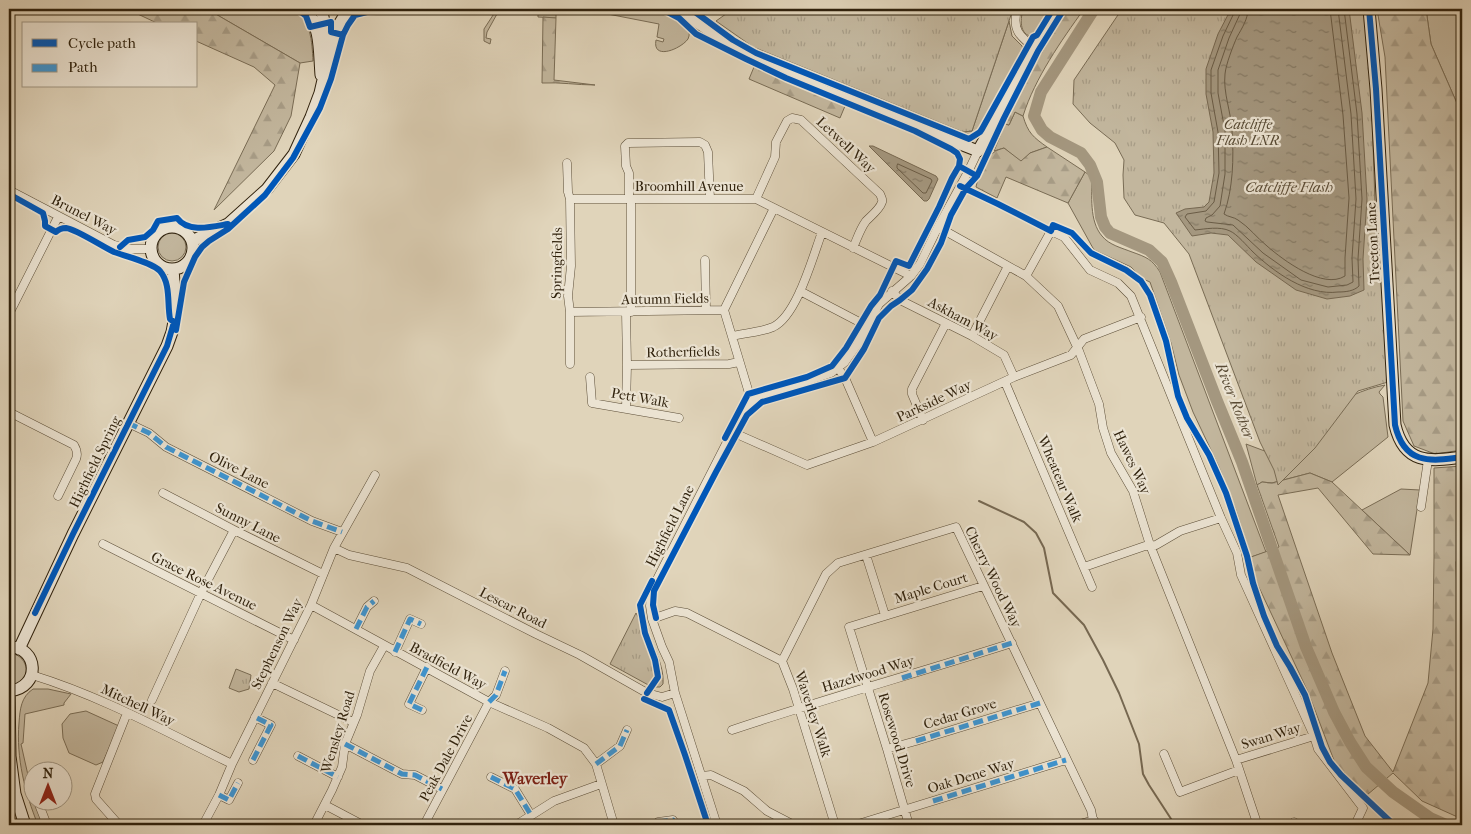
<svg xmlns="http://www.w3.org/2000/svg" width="1471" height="834" viewBox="0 0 1471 834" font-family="'IM FELL French Canon',serif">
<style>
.green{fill:#c2b69d;stroke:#796c55}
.forest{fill:url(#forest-firs);stroke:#796c55}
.park{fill:url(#park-tufts);stroke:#796c55}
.water{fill:url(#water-ripples);stroke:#766851}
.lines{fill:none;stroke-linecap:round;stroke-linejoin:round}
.shore{stroke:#6a5c46;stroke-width:1}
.stream{stroke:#766851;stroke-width:2}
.river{stroke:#a4977f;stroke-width:12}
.street-casing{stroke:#5c4e38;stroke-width:9}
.secondary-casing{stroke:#30220d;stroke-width:13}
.street{stroke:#ebe3d2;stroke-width:8}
.secondary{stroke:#ebe3d2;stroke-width:11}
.quiet{stroke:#3d95d2;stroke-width:5;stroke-dasharray:10 5;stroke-linecap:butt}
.cycleway-casing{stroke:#ebe3d2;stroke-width:9}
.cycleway{stroke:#0057b8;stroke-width:6}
.labels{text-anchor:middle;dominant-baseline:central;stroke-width:4.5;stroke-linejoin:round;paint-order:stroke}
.park-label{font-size:14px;font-style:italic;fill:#544731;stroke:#ebe3d2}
.street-label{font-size:14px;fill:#30220d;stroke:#ebe3d2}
.water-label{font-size:15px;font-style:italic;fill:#594b35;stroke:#ebe3d2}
.quarter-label{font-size:16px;font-weight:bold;fill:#7a1f14;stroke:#ebe3d2}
</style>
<defs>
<pattern id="forest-firs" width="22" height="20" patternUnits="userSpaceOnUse" patternTransform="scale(1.25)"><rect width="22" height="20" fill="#c2b69d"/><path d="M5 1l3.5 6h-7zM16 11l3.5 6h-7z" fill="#a79c86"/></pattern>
<pattern id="park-tufts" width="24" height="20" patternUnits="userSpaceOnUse" patternTransform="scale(1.25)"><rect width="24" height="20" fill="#c2b69d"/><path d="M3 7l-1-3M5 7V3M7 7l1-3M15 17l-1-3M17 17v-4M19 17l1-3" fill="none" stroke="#a79c86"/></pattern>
<pattern id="water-ripples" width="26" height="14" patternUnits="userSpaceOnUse" patternTransform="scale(1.25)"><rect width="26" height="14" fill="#a4977f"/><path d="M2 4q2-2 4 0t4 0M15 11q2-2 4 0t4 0" fill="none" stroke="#867b66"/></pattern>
</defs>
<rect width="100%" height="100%" fill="#e0d4ba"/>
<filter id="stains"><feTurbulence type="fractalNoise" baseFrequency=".004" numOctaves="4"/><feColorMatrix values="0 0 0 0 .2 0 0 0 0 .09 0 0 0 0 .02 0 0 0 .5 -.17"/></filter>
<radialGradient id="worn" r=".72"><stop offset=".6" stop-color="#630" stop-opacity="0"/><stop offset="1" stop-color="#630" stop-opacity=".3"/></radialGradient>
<path class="green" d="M207,9H292C311,18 312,42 313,61L300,63Z
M497,9H562V10H556V18L538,17V12L497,14L487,32L486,38L491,39L490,44L484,41V29Z
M582,9H660L679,20L689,28C689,31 690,35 688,39C681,49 652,61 656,40L663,42L664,39L657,37L659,24Z
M1023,9H1055L1039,34L1036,37C1019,37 1020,21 1023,9Z
M1426,9H1462V111L1459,108L1431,44Z
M1009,21L1012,36L1022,46L1024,52L980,135L973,137L964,132L972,131Z
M1015,112L1023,116C1028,133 1033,137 1047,147L1030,153L1021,162L1004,148L994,151L1005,124L1009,125Z
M1085,172L1092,177C1092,195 1089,221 1102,236C1109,245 1122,248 1132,252C1146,257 1152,259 1160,272L1266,552L1251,557L1236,510L1219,467L1193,412L1179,375L1171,343L1150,282L1143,279L1131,267L1094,250L1068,203Z
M158 247a14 14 0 1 1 28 0a14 14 0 1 1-28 0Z
M1385,385L1379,392L1380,394L1383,397L1388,437L1332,482L1310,473L1272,483L1262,482L1257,485L1246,444L1270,453C1306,426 1340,393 1385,385Z
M1401,489L1420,490L1410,555L1362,510Z
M9,653C27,654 33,677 17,684C14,685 11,685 9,686Z
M33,689H48L71,694L64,703V705L25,714L23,743L21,744L32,793V802H35L44,825H38C25,793 16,758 19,723C20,709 21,697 33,689Z
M86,711L119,726L103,762L96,765L69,753L63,738L62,724L70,714Z"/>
<path class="forest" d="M127,9H207L300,63L291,116L274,151L214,210L275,85L254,67L196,41V24H159Z
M1067,9H1084C1061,41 1035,78 1023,116L1015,112L1009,125L1005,124L1008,114L1020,90Z
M1377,9H1426L1431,44L1459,108L1462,111V414L1460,415L1462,450L1435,454L1414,446L1403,421L1385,57Z
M543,17L556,18L554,80L595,85C577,85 560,82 542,83Z
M754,67L845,106L840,118L749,79Z
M1047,147L1085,172L1068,203L1006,177L997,198L976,187C978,176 985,160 993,153C996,150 1001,149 1004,148L1021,161L1030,153Z
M1462,466V548L1456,562L1457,597L1462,604V819L1422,801L1393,773L1367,795L1335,763L1308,692L1256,581L1251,557L1279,547L1257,485L1262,482L1272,483L1310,473L1332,482L1410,555L1373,554L1318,488L1278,495L1332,653L1365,736L1393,772L1428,683L1433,629L1434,557V468Z"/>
<path class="park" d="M733,9H1013L972,131L963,132L753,47L716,21Z
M1122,9H1365L1371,83L1375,204L1380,237L1388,382L1358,391L1315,448L1278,485L1274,470L1260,442L1189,254L1164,223L1135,215L1124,198L1123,175L1124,160L1115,143L1090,123L1073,104L1074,80Z
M636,613C646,632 665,662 663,684L660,687H652L610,664Z
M236,669L251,675L249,689L239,692L229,688Z"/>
<path class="water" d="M1231,9H1349L1362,113L1367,199L1363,259L1364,290L1350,296L1327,299L1296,290L1256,262L1228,235L1211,233L1192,236L1176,213L1185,209L1204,207L1209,202L1214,173L1213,132L1206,94V69L1218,34Z
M869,146H873L936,176L938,179L929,199L927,201H924Z"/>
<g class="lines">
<path class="shore" d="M1235,9L1234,13L1223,36L1211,70V93L1218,132L1219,173L1214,202L1206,211L1187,214L1185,217L1195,230C1205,229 1220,226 1230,231C1237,234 1247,246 1253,252C1274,272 1307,296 1338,292C1346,292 1354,291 1359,286L1358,259L1362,199L1357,114L1344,9
M1241,9L1240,14L1229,38L1218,70V93L1225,131V174L1220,206L1212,215L1206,218L1205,221L1207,222L1233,225L1263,253L1301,280L1328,287L1347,285L1353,282L1352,258L1356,199L1351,114L1338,9
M1248,9C1248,19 1242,28 1237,37C1233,46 1226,64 1225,74C1223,93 1231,111 1232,131C1234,158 1233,189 1224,214C1228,217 1234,217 1238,220C1249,227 1257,238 1267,246C1283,260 1323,290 1345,276V258L1349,198L1343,115L1330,9
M898,164L931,179L932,181L926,193H923L897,168V166Z"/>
<path class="stream" d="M979,501L1024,522L1036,533L1044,548L1053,593L1084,625L1103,660L1119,693L1139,744L1143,774L1149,785L1175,825"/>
<path class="river" d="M1094,9L1041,92L1034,116L1042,130L1050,137L1081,153L1090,165L1097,182L1101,217L1105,227L1110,233L1149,250L1162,262L1171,282L1217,401L1242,462L1306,647L1334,712L1350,742L1366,767L1393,792L1430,818L1446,825"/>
<g class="street-casing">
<path id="street" d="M1017,9C1012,30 1019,36 1036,49
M567,163L568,192L570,199L571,266L568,296L570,312V364
M9,190L114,245L130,249H151
M570,199H756L911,276
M629,199V173L626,166L625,146L628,143L700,142L705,145L708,152L710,199
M631,199V312
M756,199L775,157L776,142L787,121L792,118L801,120L880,194C881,197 883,199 882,202C880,209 871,216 866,221C860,229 857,239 853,248
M938,227L1026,276L1058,306L1079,351L1099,404L1103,428L1111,453L1133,491L1150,545L1236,760L1256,820
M705,260L706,310
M1026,276L1051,231L1064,237L1090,270L1118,283L1131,296L1175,405L1221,518L1237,553L1241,575L1314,736L1318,749L1363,808L1355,825
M800,291L867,326
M892,291L900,300L972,336L1004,355L1014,377
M724,310L774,208
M570,312L724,310L752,403
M9,314L58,217
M732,336C745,333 761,332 773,327C797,316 813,256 822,232
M972,336L1008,266
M627,365L729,364L739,362
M838,368L845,378L873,442
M590,377L592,403L679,418
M1005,382L1092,587
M626,408L627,365L626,312
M9,412L74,445C77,450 78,454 76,459L58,496
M923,420L912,394V389L946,323
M128,423L149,433L166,447L312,521L342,532
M732,432L807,465L873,442L1014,377L1071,355L1084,339L1141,317
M163,493L234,530L323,574
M1421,507L1428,460
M103,544L294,640
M334,548L349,555L407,568L536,634L580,655L647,693L662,697L675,693
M866,555L885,615
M1084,567L1145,546L1156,545L1180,531L1221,518
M311,605L489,702L548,728L584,748L596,764L614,825
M652,619L675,611L687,613L782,661L793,689L835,825
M356,629L367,607L374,601
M395,652L410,619L421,624
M782,661L826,574L838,563L956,527L1091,810L1094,825
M32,675C101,696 166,732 232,764
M272,683L353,722
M152,700L201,593L234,530
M422,710L409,704L427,667
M732,730C824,699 918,673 1012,643
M345,744L402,774L415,775L442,789
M887,749L916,741L1040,703
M1164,754L1180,792L1239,770
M298,756L338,777
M253,760L271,725L255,717
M1236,760L1314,736
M596,764L620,746L627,730
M702,776L711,775L744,791L767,811L794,825
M491,777L515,789L531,815
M32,783V785
M219,795L229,800L238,783
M38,802L47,825
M325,805L363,825
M658,822L673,820L676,825
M1294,822L1299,825
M119,825L96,799L95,794L127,713
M203,825L219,795L232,764L311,605L334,548L375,475
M314,825L332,790L342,767L345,744L357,715L370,671L384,646
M424,825L489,702L496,695L505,671
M516,825L554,801L601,784
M700,825L716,823
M717,825L675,693L669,662L662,647L652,619L650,606L651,591L732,432C740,419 747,406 760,397L831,373L845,362L857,345L879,304L911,276L920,264L938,227L968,172L978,151
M855,825L1066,760
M909,825L887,749L849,627L983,586
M1076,825L1094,820"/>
</g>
<g class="secondary-casing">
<path id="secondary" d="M306,9C321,28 319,51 321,75
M321,9L326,29V56
M677,9L752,59L825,91L978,151L1036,49L1060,9
M1369,9L1376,89L1395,425C1404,464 1429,462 1462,457
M151 248a21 21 0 1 1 42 0a21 21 0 1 1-42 0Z
M192,241L228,224L267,189L294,154L311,117L320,93L326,67L340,23L348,10
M9,647C38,646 42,688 9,691
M19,649L73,534L167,346L172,332L176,311L173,269
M9,691L10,756L15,794L25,825"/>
</g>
<use href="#street" class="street"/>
<use href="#secondary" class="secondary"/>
<path class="quiet" d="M128,423L149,433L166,447L312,521L342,532
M356,629L367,607L374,601
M395,652L410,619L421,624
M902,678L1012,643
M489,702L496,695L505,671
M422,710L409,704L427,667
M916,741L1040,703
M345,744L402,774L415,775L442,789
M298,756L338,777
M253,760L271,725L255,717
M596,764L620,746L627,730
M491,777L515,789L531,815
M219,795L229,800L238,783
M933,801L1066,760
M658,822L673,820L676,825"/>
<g class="cycleway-casing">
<path id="cycleway" d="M297,9L306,16L310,27L331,22V32L343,35L348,25L355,15L367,12L379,10L439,9
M662,9L679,18L696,34L746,59L786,78L915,131L951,149L957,153L960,159L959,166L977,176
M691,9L733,40L756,53L969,139L980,132L982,129L1033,37L1037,35L1053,9
M1369,9L1376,89L1395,425C1404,464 1429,462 1462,457
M960,186L998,204L1051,231L1053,225L1072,233L1091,253L1126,270L1141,281L1150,295L1166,341L1178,396L1187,418L1209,455L1226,493L1247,556L1253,583L1264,616L1277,646L1290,667L1305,695L1322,747L1330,762L1341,775L1394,825
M9,194L43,213L45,221V226L56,232C59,229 62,228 66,228C76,229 103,247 114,252C125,256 153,263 160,271C171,284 167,303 170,319L174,322L167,346L73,534L35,613
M120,247L128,240L145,237L153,230L158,221L177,218C188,233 211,227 228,224
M176,330L184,282L195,257L202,247L209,241L228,229L265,195L293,158L320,108L331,79L343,35
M725,438L748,394L807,377L832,366L846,348L871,306L880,295L896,261L909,266L939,207L952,178L959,166
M656,618L653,605L654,591L716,472L747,415L762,402L845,378L864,349L879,318L891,306L900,300L912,290L927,269L941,243L951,215L966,188L977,176L1004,118L1038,51L1064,9
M647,693L658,677L655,660L645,633L640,605L652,581
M644,699L669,710L685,755L708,825"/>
</g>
<use href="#cycleway" class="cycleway"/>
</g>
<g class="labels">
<g class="park-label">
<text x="1248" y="124">Catcliffe<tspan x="1248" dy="16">Flash LNR</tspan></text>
</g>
<g class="street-label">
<text transform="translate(846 145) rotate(43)">Letwell Way</text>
<text x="689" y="186">Broomhill Avenue</text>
<text transform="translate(84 215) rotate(27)">Brunel Way</text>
<text transform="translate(1373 243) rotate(-93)">Treeton Lane</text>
<text transform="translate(557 263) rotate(-89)">Springfields</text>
<text transform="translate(665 299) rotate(-1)">Autumn Fields</text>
<text transform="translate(963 319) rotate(28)">Askham Way</text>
<text transform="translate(683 352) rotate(-1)">Rotherfields</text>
<text transform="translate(640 398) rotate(10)">Pett Walk</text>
<text transform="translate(934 401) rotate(-25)">Parkside Way</text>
<text transform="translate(95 462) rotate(-64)">Highfield Spring</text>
<text transform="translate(1132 462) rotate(65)">Hawes Way</text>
<text transform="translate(239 470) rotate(27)">Olive Lane</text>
<text transform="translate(1060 479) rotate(67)">Wheatear Walk</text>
<text transform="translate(248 523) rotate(27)">Sunny Lane</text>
<text transform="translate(670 526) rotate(-63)">Highfield Lane</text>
<text transform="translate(993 577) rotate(64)">Cherry Wood Way</text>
<text transform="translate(204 581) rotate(26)">Grace Rose Avenue</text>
<text transform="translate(931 588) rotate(-17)">Maple Court</text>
<text transform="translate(513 608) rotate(27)">Lescar Road</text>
<text transform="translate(277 644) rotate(-64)">Stephenson Way</text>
<text transform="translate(448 666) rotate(28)">Bradfield Way</text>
<text transform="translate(868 674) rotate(-17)">Hazelwood Way</text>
<text transform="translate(138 705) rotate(25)">Mitchell Way</text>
<text transform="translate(813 714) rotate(72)">Waverley Walk</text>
<text transform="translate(960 714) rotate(-17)">Cedar Grove</text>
<text transform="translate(338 732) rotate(-73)">Wensley Road</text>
<text transform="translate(1271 736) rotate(-17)">Swan Way</text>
<text transform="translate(897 740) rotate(73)">Rosewood Drive</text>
<text transform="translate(446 758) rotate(-62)">Peak Dale Drive</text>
<text transform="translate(971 776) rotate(-17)">Oak Dene Way</text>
</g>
<g class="water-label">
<text x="1289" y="187">Catcliffe Flash</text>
<text transform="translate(1235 401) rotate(68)">River Rother</text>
</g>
<g class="quarter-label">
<text x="535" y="778">Waverley</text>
</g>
</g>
<rect width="1471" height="834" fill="none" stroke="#e0d4ba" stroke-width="30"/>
<rect x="10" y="10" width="1451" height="814" fill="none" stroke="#30220d" stroke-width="2.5"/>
<rect x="15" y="15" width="1441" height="804" fill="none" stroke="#30220d"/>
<rect x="22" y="22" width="175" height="65" fill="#ebe3d2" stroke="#a09683"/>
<rect x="32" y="39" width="25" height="8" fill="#0057b8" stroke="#a09683"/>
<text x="68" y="48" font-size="15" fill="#30220d">Cycle path</text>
<rect x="32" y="64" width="25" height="8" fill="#3d95d2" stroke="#a09683"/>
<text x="68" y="72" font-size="15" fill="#30220d">Path</text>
<g transform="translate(48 786)"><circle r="24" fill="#ebe3d2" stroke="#a09683"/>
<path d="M0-4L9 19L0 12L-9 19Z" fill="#8f2418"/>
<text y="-8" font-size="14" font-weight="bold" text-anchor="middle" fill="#30220d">N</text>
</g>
<rect width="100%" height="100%" filter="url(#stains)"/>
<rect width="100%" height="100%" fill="url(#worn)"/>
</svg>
